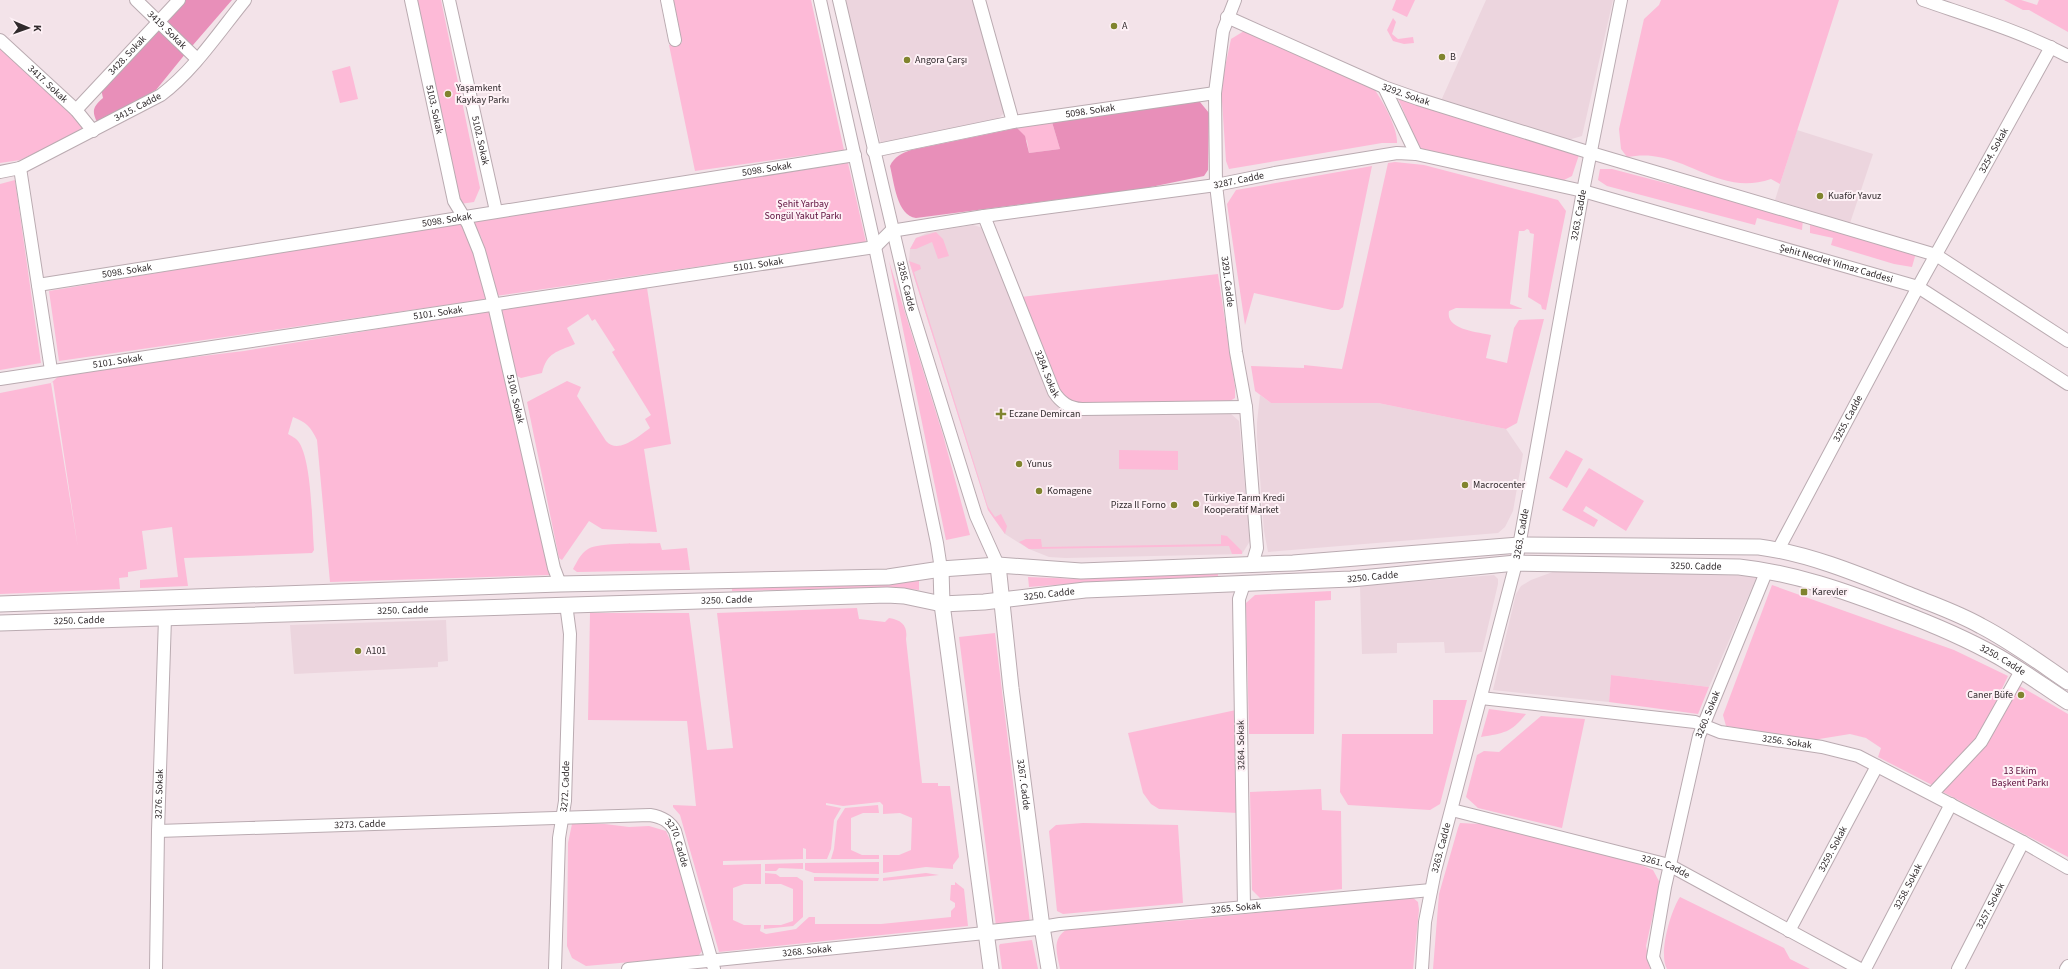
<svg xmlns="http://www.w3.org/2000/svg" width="2068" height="969" viewBox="0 0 2068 969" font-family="'Source Sans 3',sans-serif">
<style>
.built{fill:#ecd5de}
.green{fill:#fdbad7;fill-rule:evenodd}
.forest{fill:#e88fb9}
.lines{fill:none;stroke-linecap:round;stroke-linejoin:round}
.minor-casing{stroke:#baabb1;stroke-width:14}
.tertiary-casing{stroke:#baabb1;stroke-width:17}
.minor{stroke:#fff;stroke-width:12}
.tertiary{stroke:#fff;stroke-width:15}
.poi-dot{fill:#80842e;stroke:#fef1f6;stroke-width:1.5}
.labels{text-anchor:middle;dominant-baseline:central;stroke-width:4;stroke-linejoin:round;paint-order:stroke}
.poi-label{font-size:10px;fill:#302a2c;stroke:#fef1f6;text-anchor:start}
.street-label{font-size:10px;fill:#302a2c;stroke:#fef1f6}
.park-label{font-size:10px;fill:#5c0d3b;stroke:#fef1f6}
</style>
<rect width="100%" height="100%" fill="#f3e3e9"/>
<path class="built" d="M844,0H975L1005,109L1003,114L997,120L887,146L881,143Z
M1486,0H1613L1582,136L1568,140L1440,103Z
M1797,130L1873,154L1850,223L1775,200Z
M973,225L983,228L1050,399L1062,411L1072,414H1231L1239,421L1250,541L1242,554L1066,558L1049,557L1029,549L1005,534L988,510L909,261L910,249L916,238L927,233Z
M1260,395L1271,403H1378L1506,429L1523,454L1513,511L1505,527L1498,533L1268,552L1264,531L1257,437V422Z
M1558,570L1757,576L1709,687L1611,675L1609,702L1493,690L1516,594L1521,586L1531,580Z
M1494,575L1498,579V584L1482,652L1445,653L1444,642L1397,643V653L1362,654L1360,586Z
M446,620L448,661L438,662V667L294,674L290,625Z"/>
<path class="green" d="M416,0H441L480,188L474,202L460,204Z
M673,0H811L844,150L695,171L669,45L682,43Z
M1396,0H1415L1407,17L1392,10Z
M1661,0H1839L1780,184L1771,179C1724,195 1695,161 1652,156C1643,155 1635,156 1627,157L1621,149L1619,129L1644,19L1659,5Z
M2004,0H2021L2037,5L2039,0H2068V32L2029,10H2023Z
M1393,18L1396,22L1392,34L1398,39L1413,37L1414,43L1404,44L1393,41L1387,30Z
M1244,31L1370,83C1380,96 1398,127 1397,143H1382L1229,169L1226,161L1221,86L1231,39Z
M0,47L74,117L85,130L20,160L0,163Z
M350,66L358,99L340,103L332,71Z
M1398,98L1579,155L1572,176L1562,181L1419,148Z
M1052,122L1060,149L1029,153L1027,141L1017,128Z
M1395,162L1424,165L1558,200L1566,211L1546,310L1542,309L1541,305L1528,297L1534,234L1530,233L1529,230L1527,229L1524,231H1519L1510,304L1523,309L1456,308L1449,311C1445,330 1479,332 1491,335L1486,358L1507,363L1514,328L1519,320L1544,319L1517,423L1506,429L1378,403H1271L1255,391L1251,366L1304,368V365L1342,369L1388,163Z
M848,163L866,242L496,296L481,237L472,221Z
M1372,166L1343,307L1339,310H1332L1254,293L1245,325L1227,204L1236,190Z
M1600,169H1612L1803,219L1802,230L1757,218L1755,225L1607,186L1598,180Z
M15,180L41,363L0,370V184Z
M460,222L468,237L487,299L59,361L49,291Z
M1810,222L1916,253L1912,267L1894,264L1831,245L1833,238L1810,233Z
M936,232L943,239L949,256L938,259L932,242L916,249H910L916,238Z
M889,261L943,435L970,535L946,540Z
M909,261L920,265L921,269L914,272L988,507L995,517L1001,514L1007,526L1005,534L988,510Z
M1218,274L1235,387V398L1230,401L1081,403L1069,401L1061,393L1021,297Z
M647,288L671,444L644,449L657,532L602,529L589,521L562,560L559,558L527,402L567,381L581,387L577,396L606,441C618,455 639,436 650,428L645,419L651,415L612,352L615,350L595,319L592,321L588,314L567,328L575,344C557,352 547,352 542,373L521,378L515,375L501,309Z
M489,311L550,575L330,582L317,440C311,427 306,422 293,417L288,434C291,436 296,438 298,441C312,459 312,525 314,550L312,553L184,558L188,586L140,588V580L178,577L172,527L142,531L147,569L128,572V577L119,578L120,589L0,594V393L51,383L62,373L244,351ZM53,382L78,548L51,383Z
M1119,450L1178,451V470L1119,469Z
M1566,450L1583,459L1567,488L1549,478Z
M1589,468L1644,501L1626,531L1586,506L1583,511L1598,520L1594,527L1562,510Z
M1221,535L1227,536L1242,551V554H1232L1229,546L1029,549L1019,542L1026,539H1041L1042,547L1221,544Z
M660,543L662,550L687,548L690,570L577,572L573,569C577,562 580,554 588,549C598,542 646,544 660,543Z
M1218,572V577L1080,583L1029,587L1028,577L1079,579Z
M919,581V590L892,587L732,591V587Z
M1772,585L1954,650L2008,676L1978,739L1937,784L1932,785L1878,757L1881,748L1866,738L1850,734L1813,740L1726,726L1723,715Z
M1331,591V600L1315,601L1314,734H1249L1246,603L1255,595Z
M857,608L859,619L885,622L889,618C902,620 908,626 906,639L922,783H938V786H950L959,857L953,865V869L926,867L883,873V855H899L911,850L912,818L900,813L883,814V805L880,802L843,806L826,803V805L841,808L834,820L831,849L827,859H806V849L803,848V859L723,861V865L761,864V884H744L733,888V920L744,925H761L760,931L766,934L796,929L809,917H815V924H881L951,917V911L955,907V903L950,900L951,885H955V882L964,889L968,926L719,952L680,815L673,807V805L696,806L687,721L588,720L590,613H689L707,750L733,748L717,613Z
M995,633L1030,923L996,926L959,637Z
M1611,675L1709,687L1698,714L1609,702Z
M2018,685L2068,714V857L1941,791Z
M1433,700H1467L1440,804L1430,810L1348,805L1340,792L1342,734H1433Z
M1489,709L1526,714C1511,733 1504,733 1481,737Z
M1236,710L1238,813L1159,809L1151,804L1143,793L1128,733Z
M1541,716L1585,719L1562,828L1478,808L1466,797L1477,755L1484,751L1499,752Z
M1321,789L1322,810L1341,811L1342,889L1260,898L1252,890L1250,792Z
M878,805L879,813H863L851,818V850L862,855H879V859H831L834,849L837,821L845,808Z
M1083,823L1178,825L1183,903L1063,914L1057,911L1049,831L1056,825Z
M1460,823L1481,824L1624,858L1653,870L1660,883L1646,946L1650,969H1433L1439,894L1458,828Z
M572,824H605L629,827L649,826L666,831L676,853L703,950L698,956L586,966L572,958L567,946L568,843Z
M879,862V874L814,873L805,870V863Z
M803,863V869L779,868L776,871H765V864Z
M765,873L776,874L780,877H797L803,881V917L793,926L764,929V925H781L793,921V889L781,884H765Z
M926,873L939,875L883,881V878Z
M814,877L879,878L878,881H814Z
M1412,897L1418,902L1419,910L1413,969H1060C1057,953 1051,938 1068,929L1187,920Z
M1680,897L1784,948L1790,959L1810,969H1667C1658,954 1671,910 1680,897Z
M1032,940L1038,969H1002L999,946L1000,944Z"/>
<path class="forest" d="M184,0H232L193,45L188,46L186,53L156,90L97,122C91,110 94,106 103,98L101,89Z
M1185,100L1200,102L1209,113L1208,170L1204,176L1141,189L916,218C897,216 894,182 890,166C894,157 902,153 911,150L1017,128L1025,136L1029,153L1060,149L1052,122Z"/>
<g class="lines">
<g class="minor-casing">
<g id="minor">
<path id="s1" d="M136,0L197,59"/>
<path id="s2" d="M411,0L454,201L468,224L479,251L494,305L554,568L560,584"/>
<path id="s3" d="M449,0L496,211"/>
<path d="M667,0L675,40"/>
<path d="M820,0L875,247L937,543L941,569"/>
<path id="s4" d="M839,0L911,307L976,516L998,565"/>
<path d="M979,0L1013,122"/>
<path id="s5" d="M1235,0L1223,31L1215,93L1216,185L1236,352L1246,407L1257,548L1252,565"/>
<path d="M1923,0C1972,17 2023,32 2068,56"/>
<path id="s6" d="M1227,17L1384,87L1418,99L1591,153L1936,255L2068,341"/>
<path id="s7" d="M0,40L76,110L93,131"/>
<path d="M1384,87L1416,154"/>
<path id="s8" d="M76,110L179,0"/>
<path id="s9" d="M873,151L1013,122L1215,93"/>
<path d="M20,168L51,370"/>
<path id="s10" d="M0,172L20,168L161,95C194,70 219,32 245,0"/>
<path id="s11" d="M984,216L1054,392C1061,403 1069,408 1082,409L1246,407"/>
<path id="s12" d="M38,285L855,155"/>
<path id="s13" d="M0,379L875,247L891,231L984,216L1216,185L1275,173L1397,153L1416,154L1583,191L1918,287L2068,384"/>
<path id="s14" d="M1778,550L1918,287L2051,47"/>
<path id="s15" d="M1481,698L1695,722L1720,732L1822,747L1858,756L2023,842L2068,868"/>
<path d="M1932,794L1981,742L2021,671"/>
<path id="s16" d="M1452,810L1669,865L1860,969"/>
<path id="s17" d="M158,831L650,815C662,817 670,821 675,831L714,969"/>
<path d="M1244,907L1239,599L1244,584"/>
<path id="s18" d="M1042,927L1060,924L1431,890"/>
<path id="s19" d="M1789,931L1877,766"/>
<path id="s20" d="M156,969L158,831L165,618"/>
<path id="s21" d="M555,969L559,838L565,801L570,634L566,604"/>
<path id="s22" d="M628,969L985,933"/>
<path id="s23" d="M1422,969L1425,922L1435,871L1516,563L1583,191L1621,0"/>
<path id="s24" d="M1658,969L1653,957L1665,887L1699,736L1767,570"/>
<path id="s25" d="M1865,969L1951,804"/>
<path id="s26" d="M1958,969L2023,842"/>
<path d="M2066,969L2068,966"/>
</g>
</g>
<g class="tertiary-casing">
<g id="tertiary">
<path id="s27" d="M998,565L1011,688L1042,927L1049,969"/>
<path d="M941,569L942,604L991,969"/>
<path d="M0,604L560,584L888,577L941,569L998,565L1081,571L1293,563L1519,545L1759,547C1812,554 1865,577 1915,597C1937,606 1960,614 1981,626C2012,642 2040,663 2068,682"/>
<path id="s28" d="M0,623L887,595L904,596L942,604L984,602L1085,590L1351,579L1516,563L1739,567C1794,573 1845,591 1897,611C1932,624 1967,639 1999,657C2023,671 2045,687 2068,702"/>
<path d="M985,933L1042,927"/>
</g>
</g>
<use href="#minor" class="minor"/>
<use href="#tertiary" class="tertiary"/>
</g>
<g class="poi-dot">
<circle cx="1114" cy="26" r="4"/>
<circle cx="1442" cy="57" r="4"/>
<circle cx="907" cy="60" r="4"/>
<circle cx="448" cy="94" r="4"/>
<circle cx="1820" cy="196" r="4"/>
<path d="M999 408h4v4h4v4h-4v4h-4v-4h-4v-4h4z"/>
<circle cx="1019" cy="464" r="4"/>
<circle cx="1465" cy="485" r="4"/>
<circle cx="1039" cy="491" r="4"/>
<circle cx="1196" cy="504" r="4"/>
<circle cx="1174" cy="505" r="4"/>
<rect x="1800" y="588" width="8" height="8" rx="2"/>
<circle cx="358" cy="651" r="4"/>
<circle cx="2021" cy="695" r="4"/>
</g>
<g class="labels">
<g class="poi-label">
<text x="1122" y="26">A</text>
<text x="1450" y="57">B</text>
<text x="915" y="60">Angora Çarşı</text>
<text x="456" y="88">Yaşamkent<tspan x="456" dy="12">Kaykay Parkı</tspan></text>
<text x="1828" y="196">Kuaför Yavuz</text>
<text x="1009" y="414">Eczane Demircan</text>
<text x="1027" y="464">Yunus</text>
<text x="1473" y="485">Macrocenter</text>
<text x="1047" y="491">Komagene</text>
<text x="1204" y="498">Türkiye Tarım Kredi<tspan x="1204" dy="12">Kooperatif Market</tspan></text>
<text x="1166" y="505" text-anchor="end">Pizza Il Forno</text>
<text x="1812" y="592">Karevler</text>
<text x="366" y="651">A101</text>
<text x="2013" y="695" text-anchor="end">Caner Büfe</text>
</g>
<g class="street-label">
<text stroke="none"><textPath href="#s1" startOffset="43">3419. Sokak</textPath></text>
<text stroke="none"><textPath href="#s8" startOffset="75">3428. Sokak</textPath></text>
<text stroke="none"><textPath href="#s7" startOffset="65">3417. Sokak</textPath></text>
<text stroke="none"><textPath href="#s6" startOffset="195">3292. Sokak</textPath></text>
<text stroke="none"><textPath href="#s10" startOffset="153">3415. Cadde</textPath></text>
<text stroke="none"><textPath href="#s2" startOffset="112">5103. Sokak</textPath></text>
<text stroke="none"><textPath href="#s9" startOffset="221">5098. Sokak</textPath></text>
<text stroke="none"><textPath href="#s3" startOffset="144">5102. Sokak</textPath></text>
<text stroke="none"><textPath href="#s14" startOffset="454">3254. Sokak</textPath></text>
<text stroke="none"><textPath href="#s12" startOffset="738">5098. Sokak</textPath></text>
<text stroke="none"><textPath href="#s13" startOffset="1259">3287. Cadde</textPath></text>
<text stroke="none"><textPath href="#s23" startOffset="771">3263. Cadde</textPath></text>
<text stroke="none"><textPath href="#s12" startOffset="414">5098. Sokak</textPath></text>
<text stroke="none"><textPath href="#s13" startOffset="1873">Şehit Necdet Yılmaz Caddesi</textPath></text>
<text stroke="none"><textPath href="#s13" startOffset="767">5101. Sokak</textPath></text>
<text stroke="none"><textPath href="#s12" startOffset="90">5098. Sokak</textPath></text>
<text stroke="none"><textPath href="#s5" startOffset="285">3291. Cadde</textPath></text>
<text stroke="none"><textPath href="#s4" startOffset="294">3285. Cadde</textPath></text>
<text stroke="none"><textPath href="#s13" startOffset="443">5101. Sokak</textPath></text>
<text stroke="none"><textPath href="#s13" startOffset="119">5101. Sokak</textPath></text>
<text stroke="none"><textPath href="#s11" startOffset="170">3284. Sokak</textPath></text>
<text stroke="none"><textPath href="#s2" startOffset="414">5100. Sokak</textPath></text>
<text stroke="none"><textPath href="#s14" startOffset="149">3255. Cadde</textPath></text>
<text stroke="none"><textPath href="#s23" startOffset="447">3263. Cadde</textPath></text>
<text stroke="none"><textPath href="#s28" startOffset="1699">3250. Cadde</textPath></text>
<text stroke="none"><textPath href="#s28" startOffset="1375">3250. Cadde</textPath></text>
<text stroke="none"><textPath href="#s28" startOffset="1051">3250. Cadde</textPath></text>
<text stroke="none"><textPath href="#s28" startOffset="727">3250. Cadde</textPath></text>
<text stroke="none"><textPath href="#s28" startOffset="403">3250. Cadde</textPath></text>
<text stroke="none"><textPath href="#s28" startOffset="79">3250. Cadde</textPath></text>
<text stroke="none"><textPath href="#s28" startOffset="2023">3250. Cadde</textPath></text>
<text stroke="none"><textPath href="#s24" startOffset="262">3260. Sokak</textPath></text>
<text stroke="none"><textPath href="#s15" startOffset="310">3256. Sokak</textPath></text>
<text transform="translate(1241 745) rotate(-91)">3264. Sokak</text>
<text stroke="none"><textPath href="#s27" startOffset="221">3267. Cadde</textPath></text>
<text stroke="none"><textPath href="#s21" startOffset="183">3272. Cadde</textPath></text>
<text stroke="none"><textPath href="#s20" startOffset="175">3276. Sokak</textPath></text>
<text stroke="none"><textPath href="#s17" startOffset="202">3273. Cadde</textPath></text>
<text stroke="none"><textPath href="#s17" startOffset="535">3270. Cadde</textPath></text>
<text stroke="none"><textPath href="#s23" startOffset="123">3263. Cadde</textPath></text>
<text stroke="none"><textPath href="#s19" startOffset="93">3259. Sokak</textPath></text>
<text stroke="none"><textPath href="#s16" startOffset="221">3261. Cadde</textPath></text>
<text stroke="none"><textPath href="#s25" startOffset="93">3258. Sokak</textPath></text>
<text stroke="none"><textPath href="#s26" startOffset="71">3257. Sokak</textPath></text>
<text stroke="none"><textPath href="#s18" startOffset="195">3265. Sokak</textPath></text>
<text stroke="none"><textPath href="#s22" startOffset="180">3268. Sokak</textPath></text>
</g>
<g class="park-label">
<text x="803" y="204">Şehit Yarbay<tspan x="803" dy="12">Songül Yakut Parkı</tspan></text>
<text x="2020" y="771">13 Ekim<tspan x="2020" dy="12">Başkent Parkı</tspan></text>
</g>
</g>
<g transform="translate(28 28) rotate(92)" stroke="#fef1f6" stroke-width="3" paint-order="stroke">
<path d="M0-3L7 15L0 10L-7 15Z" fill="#302a2c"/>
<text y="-6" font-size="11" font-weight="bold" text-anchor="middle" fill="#302a2c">K</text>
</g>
</svg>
